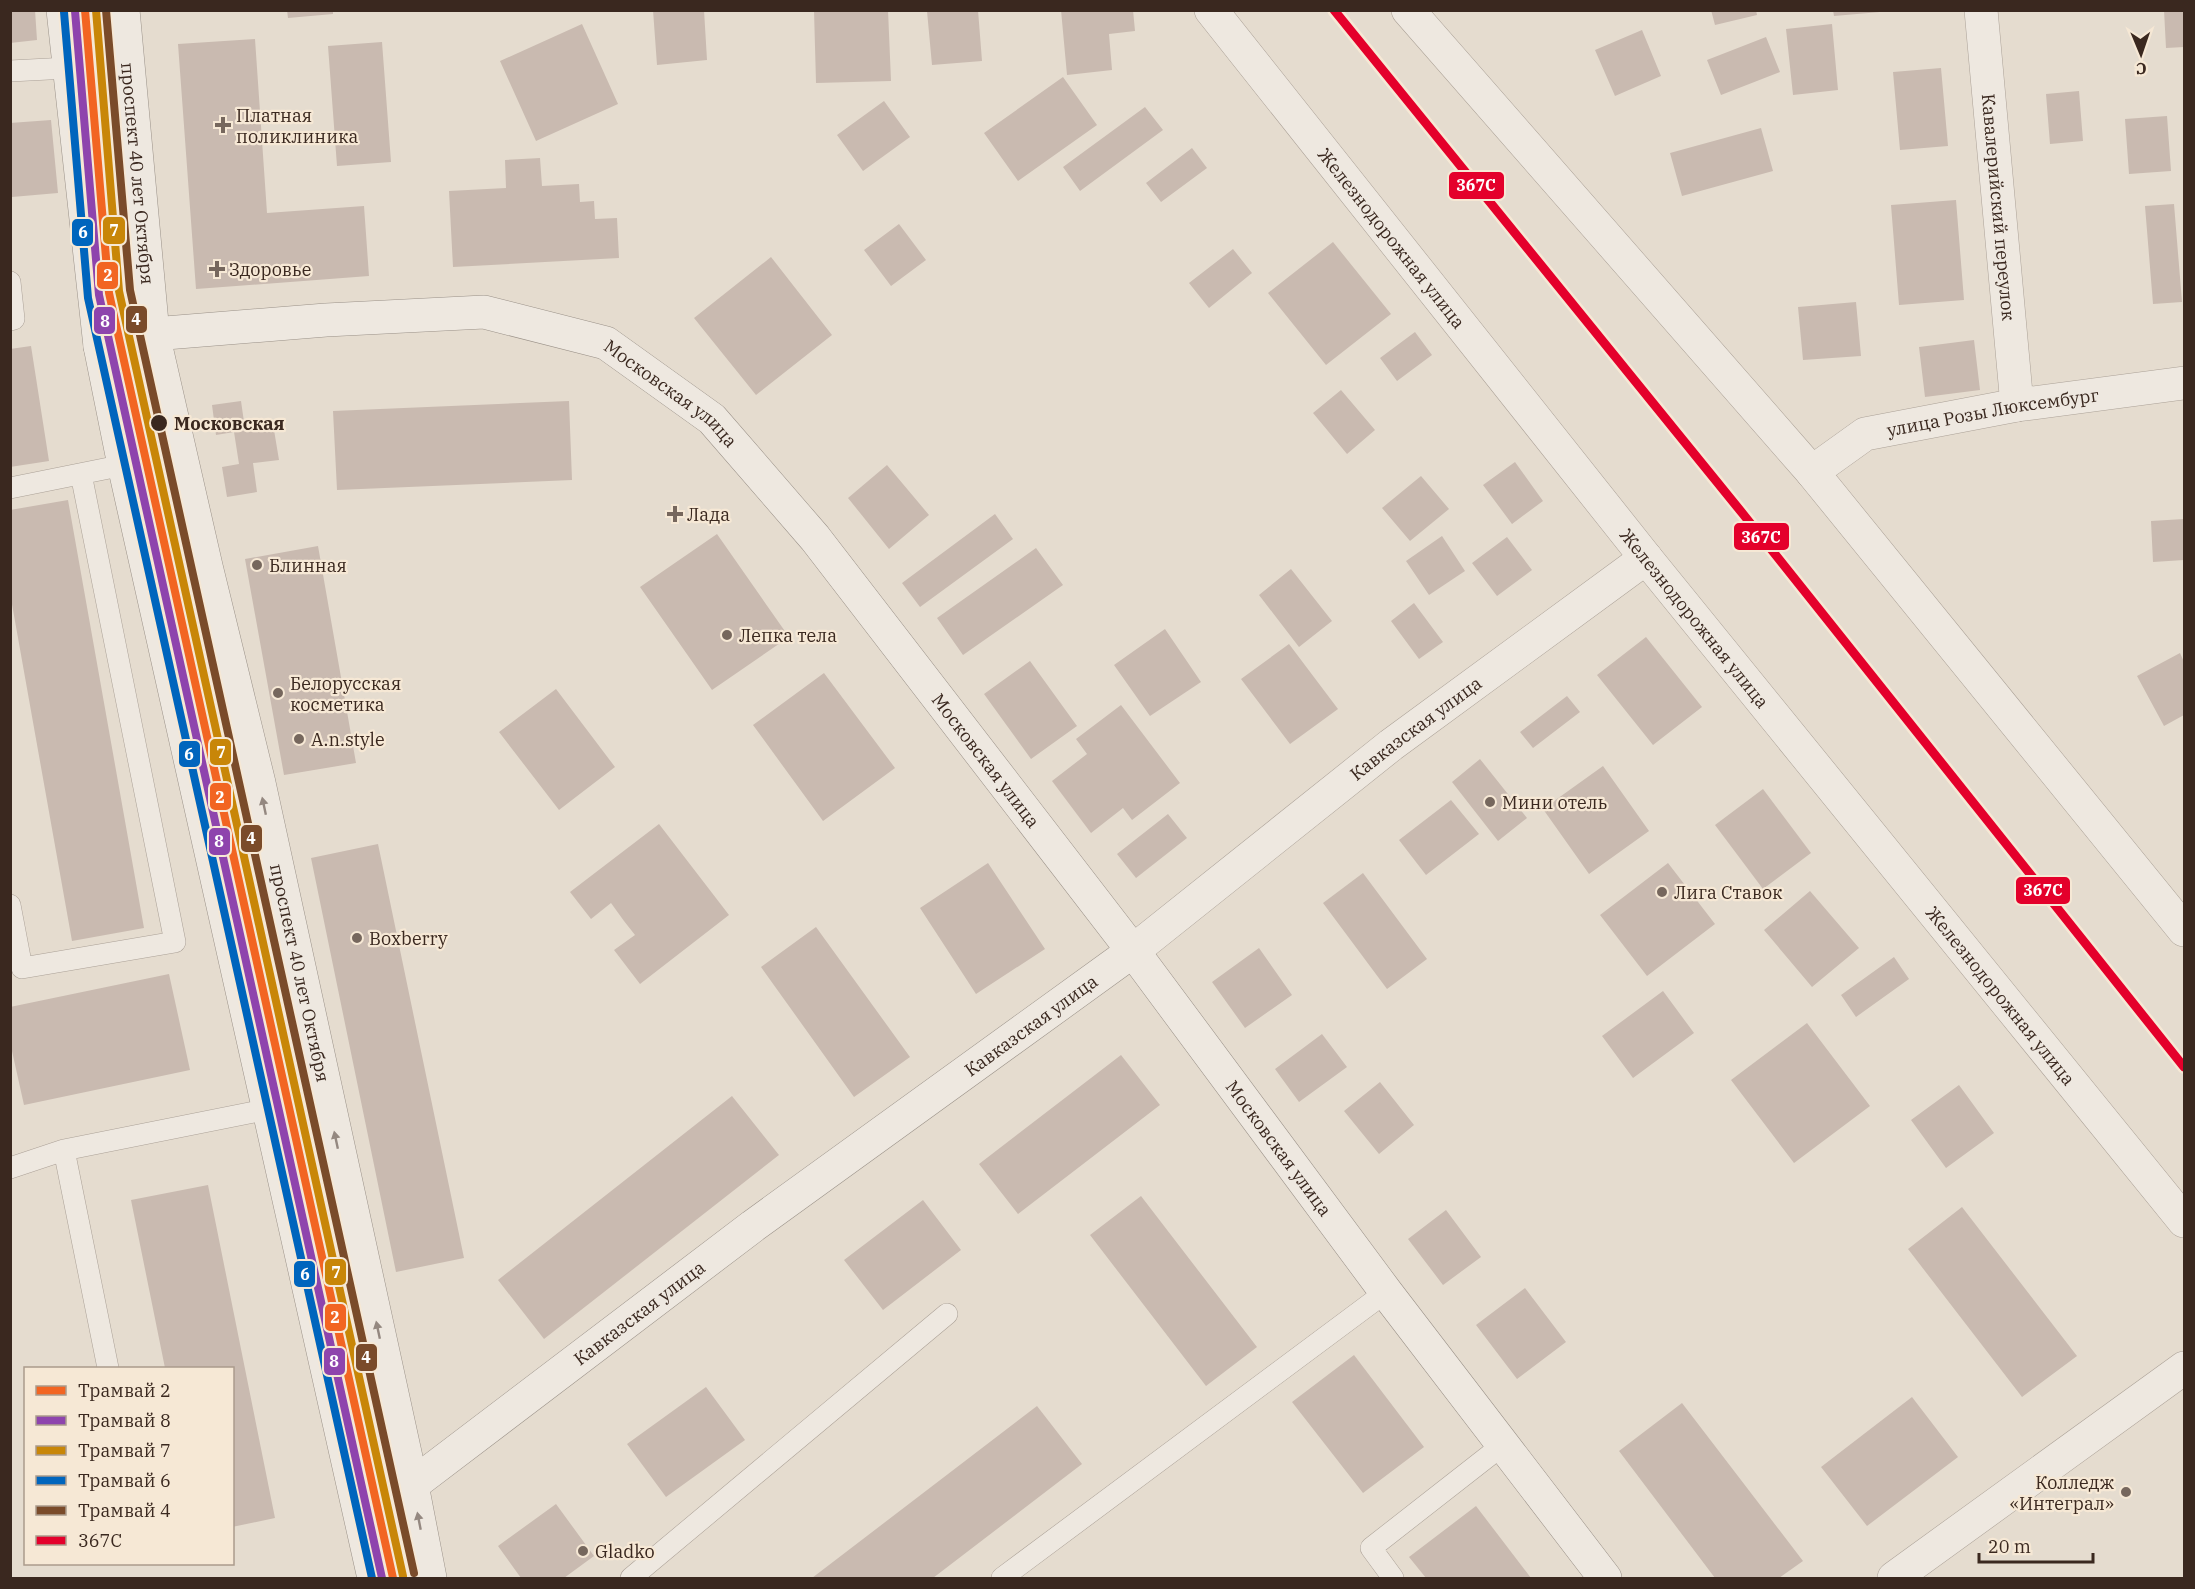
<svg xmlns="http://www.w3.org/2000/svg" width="2195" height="1589" viewBox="0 0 2195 1589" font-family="'IBM Plex Serif',serif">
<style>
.building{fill:#c9bab0}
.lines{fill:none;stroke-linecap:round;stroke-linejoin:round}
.lane-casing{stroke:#aba197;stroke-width:22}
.street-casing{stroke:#aba197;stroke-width:34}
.secondary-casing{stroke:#9a9188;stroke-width:34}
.lane{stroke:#eee8e0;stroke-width:21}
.street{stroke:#eee8e0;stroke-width:33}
.secondary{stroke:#eee8e0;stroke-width:33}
.rail-1-casing{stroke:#f6e8d5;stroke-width:14}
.rail-1{stroke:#e4002b;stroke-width:9}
.tram-1-casing{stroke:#f6e8d5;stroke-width:12}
.tram-2-casing{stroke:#f6e8d5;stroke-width:12}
.tram-3-casing{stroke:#f6e8d5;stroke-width:12}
.tram-4-casing{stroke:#f6e8d5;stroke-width:12}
.tram-5-casing{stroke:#f6e8d5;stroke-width:12}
.tram-1{stroke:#f26522;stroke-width:8}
.tram-2{stroke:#8e44ad;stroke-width:8}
.tram-3{stroke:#c88608;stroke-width:8}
.tram-4{stroke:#0065bd;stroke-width:8}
.tram-5{stroke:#7a4b2a;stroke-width:8}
.oneway{fill:#948880}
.poi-dot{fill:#76675d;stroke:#f6e8d5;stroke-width:2}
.stop-dot{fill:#3a281f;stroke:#f6e8d5;stroke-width:2}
.labels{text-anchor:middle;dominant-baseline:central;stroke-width:4.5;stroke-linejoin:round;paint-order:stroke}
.poi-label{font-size:18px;fill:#3a281f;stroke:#f6e8d5;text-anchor:start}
.street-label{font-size:18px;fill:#3a281f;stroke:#f6e8d5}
.stop-label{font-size:18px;font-weight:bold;fill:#3a281f;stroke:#f6e8d5;text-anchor:start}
.line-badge{stroke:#f6e8d5;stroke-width:2}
.badge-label{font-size:16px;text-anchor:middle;font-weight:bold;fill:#fff}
</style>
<rect width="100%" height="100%" fill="#e5dccf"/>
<path class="building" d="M10,10H35L37,40L10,43Z
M287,10H333V14L288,18Z
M653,10H704L707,60L657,65Z
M814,10H888L891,81L816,83Z
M978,10L982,61L932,65L927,11Z
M1061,10H1133L1135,31L1109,34L1112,70L1067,75Z
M1711,10H1756L1757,15L1715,25Z
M1833,10H1880V12L1834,16Z
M2164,10H2184V47L2166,48Z
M582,24L618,104L536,141L500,61Z
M1832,24L1838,90L1793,95L1786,29Z
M1642,30L1661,76L1615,96L1595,50Z
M1766,37L1780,72L1721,95L1707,60Z
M255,39L267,213L364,206L369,276L196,289L178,44Z
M382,42L391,162L337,166L328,46Z
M1941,68L1948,146L1900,150L1893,72Z
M1063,77L1097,125L1018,181L984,133Z
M2079,91L2083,141L2050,144L2046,94Z
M884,101L910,137L863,171L837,135Z
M1145,107L1163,130L1080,191L1063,167Z
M2167,116L2171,171L2129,174L2125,119Z
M51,120L58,193L12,197L10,123Z
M1761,128L1773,171L1682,196L1670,153Z
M1192,148L1207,168L1161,202L1146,183Z
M540,158L542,186L579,184L580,202L594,201L595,219L617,218L619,258L453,267L449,191L506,188L505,160Z
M1956,200L1964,300L1899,305L1891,205Z
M2174,204L2182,302L2153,304L2145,206Z
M899,224L926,260L891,286L864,250Z
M1333,242L1391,314L1326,365L1268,293Z
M1233,249L1252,273L1209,308L1189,283Z
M771,257L832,335L756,395L694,318Z
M1856,302L1861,356L1803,360L1798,307Z
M1415,332L1432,355L1397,381L1380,358Z
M1974,340L1980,390L1925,397L1919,347Z
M31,346L49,461L10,467V349Z
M1341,390L1375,430L1347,454L1313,413Z
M241,401L245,429L273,424L279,460L253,463L257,492L227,497L222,467L239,464L234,432L216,435L212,405Z
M569,401L572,480L337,490L333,411Z
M1515,462L1543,501L1512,524L1483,485Z
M887,465L929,515L889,549L848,498Z
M1421,476L1449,509L1410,541L1382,508Z
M68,500L144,928L72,941L10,593V510Z
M995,514L1013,539L920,607L902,583Z
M2184,519V560L2153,562L2151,521Z
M717,534L789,637L712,690L640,587Z
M1442,536L1465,571L1429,595L1406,561Z
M1507,537L1532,570L1497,596L1472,563Z
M318,546L356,763L284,775L245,559Z
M1036,548L1063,585L963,655L937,618Z
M1291,569L1332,621L1299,647L1259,595Z
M1414,603L1443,642L1419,659L1391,621Z
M1165,629L1201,682L1150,716L1114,665Z
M1646,637L1702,707L1653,745L1597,675Z
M1289,644L1338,709L1290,744L1241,679Z
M2180,653L2184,662V715L2164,726L2137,676Z
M1030,661L1077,726L1031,759L984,694Z
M824,673L895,768L823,821L753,725Z
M556,689L615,767L559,810L499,732Z
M1567,696L1580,712L1533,748L1520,732Z
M1121,705L1180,783L1132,820L1123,808L1091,833L1052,781L1087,754L1076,739Z
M1480,759L1527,818L1498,841L1452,782Z
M1603,766L1649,831L1589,874L1543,809Z
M1763,789L1811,853L1763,889L1715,825Z
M1451,800L1479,834L1426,875L1399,840Z
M1168,814L1187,838L1136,878L1117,854Z
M659,824L729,915L640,984L614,950L635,935L624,921L611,903L591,919L570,892Z
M378,844L464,1258L396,1272L311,858Z
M988,863L1045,949L976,994L920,908Z
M1668,863L1715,924L1647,976L1600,915Z
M1363,873L1427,959L1387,989L1323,903Z
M1810,891L1859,948L1812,987L1764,930Z
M816,927L910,1057L854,1097L761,967Z
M1259,948L1292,995L1245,1028L1212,982Z
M1894,957L1909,979L1856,1017L1841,995Z
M169,974L190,1070L24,1105L10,1042V1007Z
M1663,991L1694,1033L1633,1078L1602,1036Z
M1807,1023L1870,1106L1794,1163L1731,1080Z
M1322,1034L1347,1067L1299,1102L1275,1069Z
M1121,1055L1160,1105L1018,1214L979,1164Z
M1380,1082L1414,1125L1379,1154L1344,1111Z
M1959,1085L1994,1133L1946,1168L1911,1120Z
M732,1096L779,1155L544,1339L498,1280Z
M208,1185L275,1518L232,1527V1368H165L131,1200Z
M1141,1196L1257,1347L1206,1386L1090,1235Z
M923,1200L961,1250L883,1310L844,1260Z
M1962,1207L2077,1356L2022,1397L1908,1249Z
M1446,1210L1481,1257L1443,1285L1408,1239Z
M1525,1288L1566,1342L1517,1379L1476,1325Z
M1354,1355L1424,1447L1363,1493L1292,1402Z
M706,1387L745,1440L666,1497L627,1444Z
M1912,1397L1958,1457L1867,1526L1821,1467Z
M1682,1403L1803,1561L1779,1578H1715L1619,1451Z
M1037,1406L1082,1464L933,1578H812Z
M556,1504L594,1556L564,1578H521L498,1546Z
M1476,1506L1531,1578H1426L1409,1557Z"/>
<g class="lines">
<g class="lane-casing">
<path id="lane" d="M10,71L68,68
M10,282L14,319L10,320
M10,488L124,465
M10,905L22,968L175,942L81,474
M64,1150L108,1368
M10,1168L64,1150L269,1109
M631,1578L947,1314
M1002,1578L1386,1292
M1393,1578L1371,1548L1504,1444"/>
</g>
<g class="street-casing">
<g id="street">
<path id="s1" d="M1211,10L1646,558L2184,1221"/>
<path d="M1408,10L1812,472L2184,930"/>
<path id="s2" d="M1981,10L2017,405"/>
<path d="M100,346L153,334"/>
<path id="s3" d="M1812,472L1865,434L2017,405L2184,383"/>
<path id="s4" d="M1133,951L1391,745L1646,558"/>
<path d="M1894,1578L2184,1368"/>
</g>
</g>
<g class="secondary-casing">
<g id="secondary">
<path d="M63,10L100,346L124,465L374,1578"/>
<path id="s5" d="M123,10L153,334L206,566L259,783L412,1485L430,1578"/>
<path id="s6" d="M153,334L326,320L484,312L606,343L712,419L815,538L1133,951L1386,1292L1605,1578"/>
<path id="s7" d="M412,1485L753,1226L1133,951"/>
</g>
</g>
<use href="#lane" class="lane"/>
<use href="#street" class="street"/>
<use href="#secondary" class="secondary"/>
<g class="rail-1-casing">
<path id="rail-1" d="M1334,10L1743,514L2184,1067"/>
</g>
<use href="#rail-1" class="rail-1"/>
<g class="tram-1-casing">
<path id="tram-1" d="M85,10L109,293L393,1578"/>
</g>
<g class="tram-2-casing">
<path id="tram-2" d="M75,11L99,295L382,1578"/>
</g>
<g class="tram-3-casing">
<path id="tram-3" d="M96,10L119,291L403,1576"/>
</g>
<g class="tram-4-casing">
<path id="tram-4" d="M64,12L88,298L372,1578"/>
</g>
<g class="tram-5-casing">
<path id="tram-5" d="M106,10L130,290L414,1573"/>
</g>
<use href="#tram-1" class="tram-1"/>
<use href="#tram-2" class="tram-2"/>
<use href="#tram-3" class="tram-3"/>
<use href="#tram-4" class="tram-4"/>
<use href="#tram-5" class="tram-5"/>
</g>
<defs><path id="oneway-solid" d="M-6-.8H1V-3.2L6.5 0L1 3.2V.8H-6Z" transform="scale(1.5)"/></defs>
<g class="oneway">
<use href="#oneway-solid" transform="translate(264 806) rotate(-102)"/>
<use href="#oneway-solid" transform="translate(336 1140) rotate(-102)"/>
<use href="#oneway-solid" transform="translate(378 1330) rotate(-102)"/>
<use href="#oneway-solid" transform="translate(419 1521) rotate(-101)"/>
</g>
<g class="poi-dot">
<path d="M220 116h6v6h6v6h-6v6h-6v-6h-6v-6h6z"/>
<path d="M214 260h6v6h6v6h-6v6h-6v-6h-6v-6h6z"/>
<path d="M672 505h6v6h6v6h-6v6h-6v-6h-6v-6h6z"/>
<circle cx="257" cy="565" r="6"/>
<circle cx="727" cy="635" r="6"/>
<circle cx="278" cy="693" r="6"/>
<circle cx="299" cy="739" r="6"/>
<circle cx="1490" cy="802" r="6"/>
<circle cx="1662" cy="892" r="6"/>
<circle cx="357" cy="938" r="6"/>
<circle cx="2126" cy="1492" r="6"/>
<circle cx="583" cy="1551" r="6"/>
</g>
<circle class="stop-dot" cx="159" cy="423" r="9"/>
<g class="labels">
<g class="poi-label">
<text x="236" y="115">Платная<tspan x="236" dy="21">поликлиника</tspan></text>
<text x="229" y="269">Здоровье</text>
<text x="687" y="514">Лада</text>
<text x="269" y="565">Блинная</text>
<text x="739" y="635">Лепка тела</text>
<text x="290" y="683">Белорусская<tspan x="290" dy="21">косметика</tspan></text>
<text x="311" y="739">A.n.style</text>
<text x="1502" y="802">Мини отель</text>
<text x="1674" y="892">Лига Ставок</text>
<text x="369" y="938">Boxberry</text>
<text x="2114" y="1482" text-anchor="end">Колледж<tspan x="2114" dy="21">«Интеграл»</tspan></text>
<text x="595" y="1551">Gladko</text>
</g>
<g class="street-label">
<text stroke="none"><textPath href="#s5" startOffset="164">проспект 40 лет Октября</textPath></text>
<text stroke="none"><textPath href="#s2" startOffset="198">Кавалерийский переулок</textPath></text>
<text stroke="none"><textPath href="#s1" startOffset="291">Железнодорожная улица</textPath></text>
<text stroke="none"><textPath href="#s6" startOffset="540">Московская улица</textPath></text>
<text stroke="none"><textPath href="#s3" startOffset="195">улица Розы Люксембург</textPath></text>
<text stroke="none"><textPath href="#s1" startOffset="777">Железнодорожная улица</textPath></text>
<text stroke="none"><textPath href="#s4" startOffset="360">Кавказская улица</textPath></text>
<text stroke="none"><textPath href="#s6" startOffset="1026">Московская улица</textPath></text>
<text stroke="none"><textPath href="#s5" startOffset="981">проспект 40 лет Октября</textPath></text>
<text stroke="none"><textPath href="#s1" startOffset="1263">Железнодорожная улица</textPath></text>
<text stroke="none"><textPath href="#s7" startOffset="771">Кавказская улица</textPath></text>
<text stroke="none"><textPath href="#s6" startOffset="1512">Московская улица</textPath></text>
<text stroke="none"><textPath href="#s7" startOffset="285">Кавказская улица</textPath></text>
</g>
<g class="stop-label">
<text x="174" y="423">Московская</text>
</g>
</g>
<g class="line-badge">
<rect x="1448" y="171" width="57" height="29" rx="6" fill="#e4002b"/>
<rect x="102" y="216" width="24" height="29" rx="6" fill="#c88608"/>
<rect x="71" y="218" width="23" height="29" rx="6" fill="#0065bd"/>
<rect x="96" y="261" width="23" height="29" rx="6" fill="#f26522"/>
<rect x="125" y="305" width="23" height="29" rx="6" fill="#7a4b2a"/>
<rect x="93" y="306" width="23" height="29" rx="6" fill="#8e44ad"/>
<rect x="1733" y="522" width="57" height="29" rx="6" fill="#e4002b"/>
<rect x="209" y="738" width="23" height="28" rx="6" fill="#c88608"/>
<rect x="178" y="740" width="23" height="28" rx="6" fill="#0065bd"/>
<rect x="209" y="782" width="23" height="29" rx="6" fill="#f26522"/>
<rect x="240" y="824" width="23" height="29" rx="6" fill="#7a4b2a"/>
<rect x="208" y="827" width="23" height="29" rx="6" fill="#8e44ad"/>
<rect x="2015" y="876" width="56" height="29" rx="6" fill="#e4002b"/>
<rect x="324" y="1258" width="23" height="28" rx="6" fill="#c88608"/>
<rect x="293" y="1260" width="23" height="28" rx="6" fill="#0065bd"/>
<rect x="324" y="1303" width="23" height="29" rx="6" fill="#f26522"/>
<rect x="355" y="1343" width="23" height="29" rx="6" fill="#7a4b2a"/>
<rect x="323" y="1347" width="23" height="29" rx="6" fill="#8e44ad"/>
</g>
<g class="badge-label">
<text x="1476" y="191">367С</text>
<text x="114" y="236">7</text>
<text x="83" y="238">6</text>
<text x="108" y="281">2</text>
<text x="136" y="325">4</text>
<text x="105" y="327">8</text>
<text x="1761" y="543">367С</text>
<text x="221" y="758">7</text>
<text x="189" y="760">6</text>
<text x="220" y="803">2</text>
<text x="251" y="844">4</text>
<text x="219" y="847">8</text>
<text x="2043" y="896">367С</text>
<text x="336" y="1278">7</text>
<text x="305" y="1280">6</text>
<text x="335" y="1323">2</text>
<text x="366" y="1363">4</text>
<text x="334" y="1367">8</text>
</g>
<rect width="2195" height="1589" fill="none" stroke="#3a281f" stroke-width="24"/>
<rect x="24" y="1367" width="210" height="198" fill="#f6e8d5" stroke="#ab9b8c" stroke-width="1.5"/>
<rect x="36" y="1386" width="30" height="9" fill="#f26522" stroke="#ab9b8c" stroke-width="1.5"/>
<text x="78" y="1397" font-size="18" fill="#3a281f">Трамвай 2</text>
<rect x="36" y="1416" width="30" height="9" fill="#8e44ad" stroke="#ab9b8c" stroke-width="1.5"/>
<text x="78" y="1427" font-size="18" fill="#3a281f">Трамвай 8</text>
<rect x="36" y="1446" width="30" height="9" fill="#c88608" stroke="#ab9b8c" stroke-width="1.5"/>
<text x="78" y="1457" font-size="18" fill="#3a281f">Трамвай 7</text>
<rect x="36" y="1476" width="30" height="9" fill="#0065bd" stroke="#ab9b8c" stroke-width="1.5"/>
<text x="78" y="1487" font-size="18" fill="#3a281f">Трамвай 6</text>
<rect x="36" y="1506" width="30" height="9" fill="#7a4b2a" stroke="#ab9b8c" stroke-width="1.5"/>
<text x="78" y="1517" font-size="18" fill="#3a281f">Трамвай 4</text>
<rect x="36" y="1536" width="30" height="9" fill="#e4002b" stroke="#ab9b8c" stroke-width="1.5"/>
<text x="78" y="1547" font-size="18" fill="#3a281f">367С</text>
<g transform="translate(2141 54) rotate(178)" stroke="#f6e8d5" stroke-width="4.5" paint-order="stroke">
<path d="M0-4.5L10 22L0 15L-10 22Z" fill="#3a281f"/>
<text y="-9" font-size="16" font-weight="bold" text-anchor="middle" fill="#3a281f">С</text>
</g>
<path d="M1979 1553v9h114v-9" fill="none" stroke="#3a281f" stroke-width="3"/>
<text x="1988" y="1553" font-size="18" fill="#3a281f" stroke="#f6e8d5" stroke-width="4.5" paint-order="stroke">20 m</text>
</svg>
